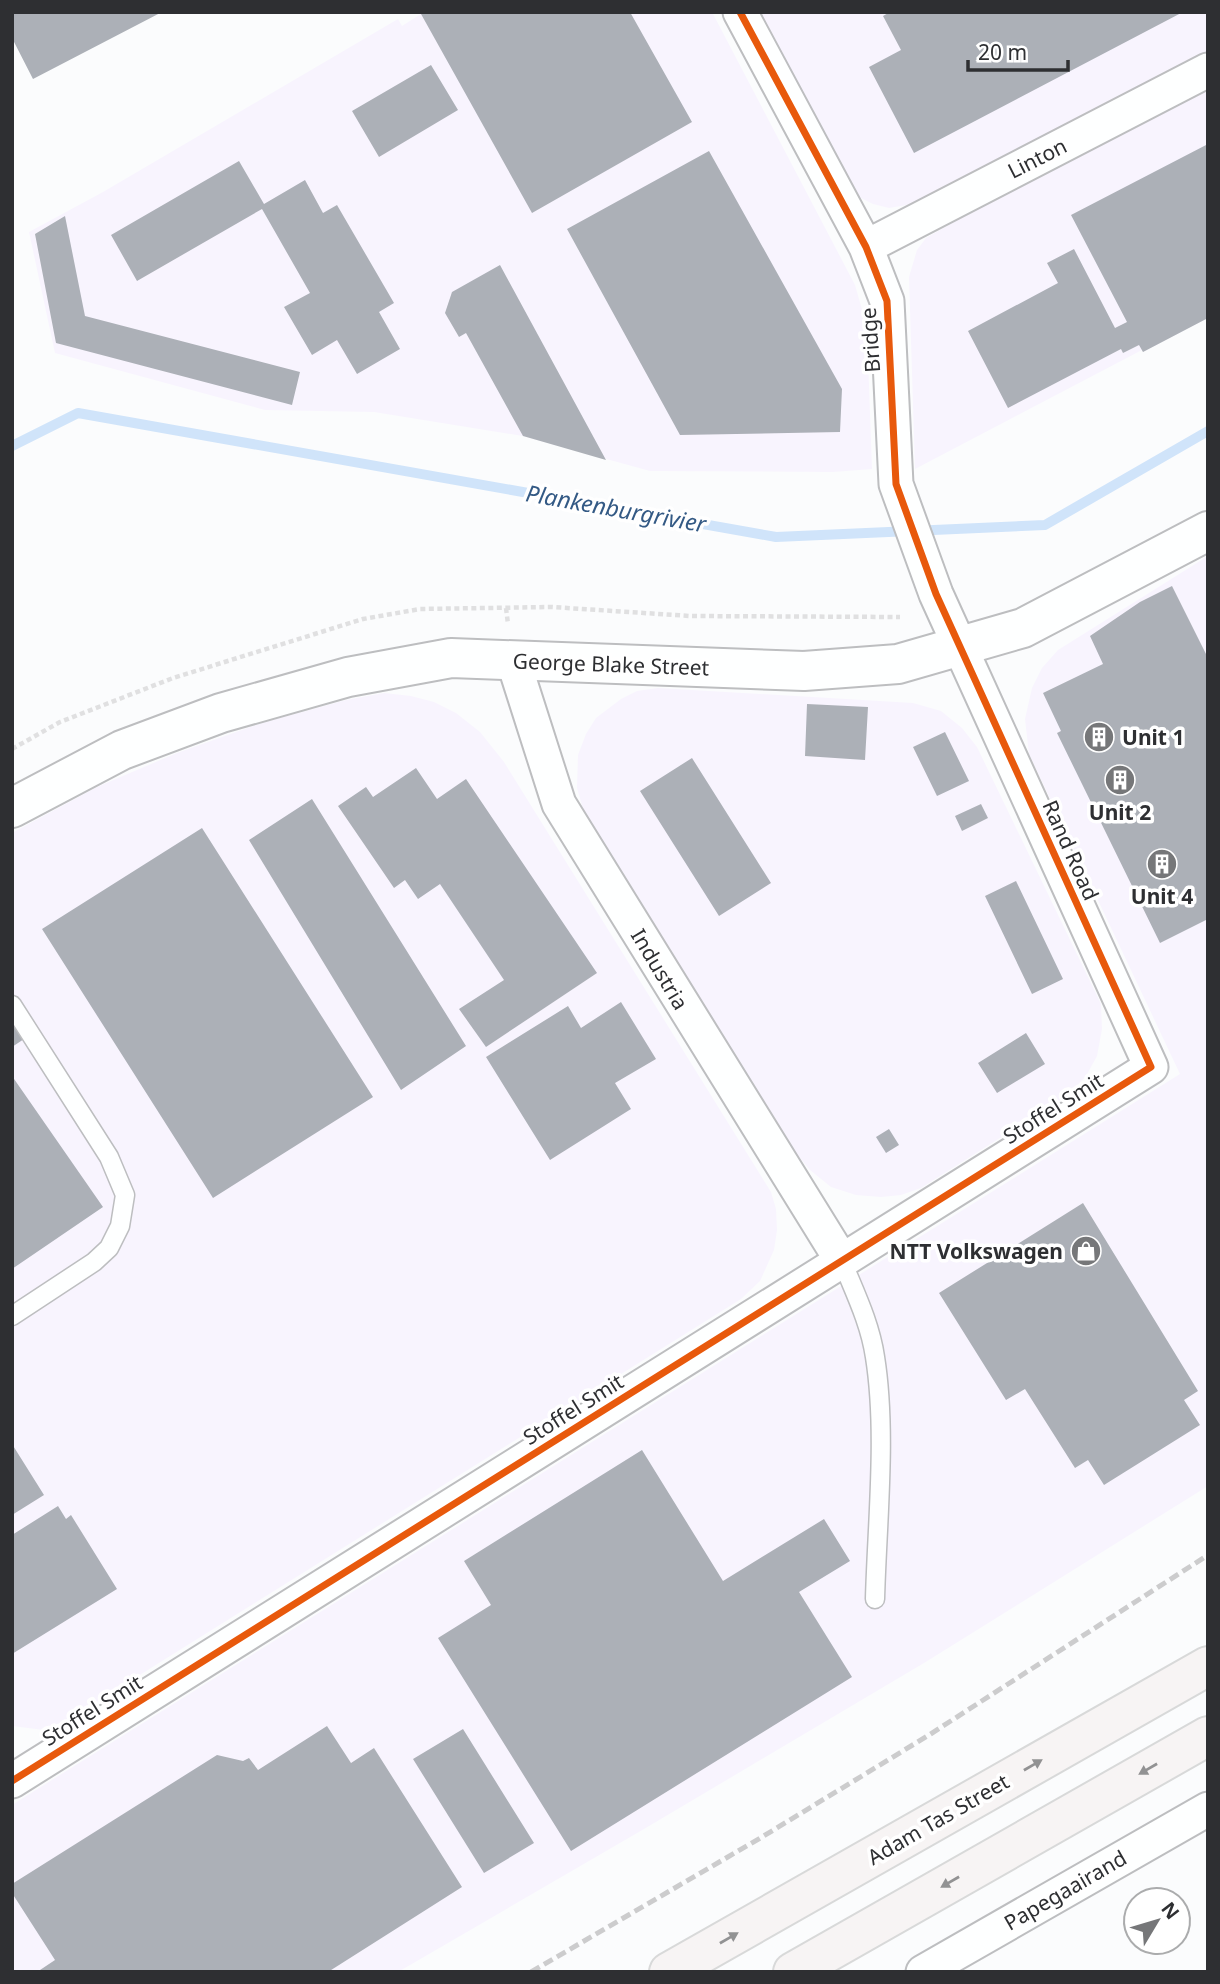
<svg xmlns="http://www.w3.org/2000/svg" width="1220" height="1984" viewBox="0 0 1220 1984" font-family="'Noto Sans',sans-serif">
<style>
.industrial{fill:#f8f4fe}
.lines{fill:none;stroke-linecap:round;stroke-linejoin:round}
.stream{stroke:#d0e4fa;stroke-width:10}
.building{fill:#acb0b7}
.service-casing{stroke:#bdbec0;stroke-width:21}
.minor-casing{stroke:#bdbec0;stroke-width:37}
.tertiary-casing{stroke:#bdbec0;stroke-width:42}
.primary-casing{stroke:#d8d9d9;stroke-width:42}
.path{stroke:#e0e0e1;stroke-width:4.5;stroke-dasharray:5 3.5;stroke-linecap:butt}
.service{stroke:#feffff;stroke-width:18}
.minor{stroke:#feffff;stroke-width:33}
.tertiary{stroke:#feffff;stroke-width:38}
.primary{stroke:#f7f4f4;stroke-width:38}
.rail{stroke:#cccccd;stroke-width:5;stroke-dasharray:10 5;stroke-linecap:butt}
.cycleway-casing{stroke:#fff;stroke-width:11}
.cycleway{stroke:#e8590c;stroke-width:7}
.oneway{fill:#929293}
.labels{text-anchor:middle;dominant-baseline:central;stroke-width:7;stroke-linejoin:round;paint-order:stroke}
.street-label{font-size:21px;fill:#2e2f32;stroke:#fff}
.poi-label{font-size:21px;font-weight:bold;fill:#2e2f32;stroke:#fff}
.water-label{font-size:23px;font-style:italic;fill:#345a85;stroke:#fff}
</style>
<rect width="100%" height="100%" fill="#fbfcfd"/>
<path class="industrial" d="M424,12H712L855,285L865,320L868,358L872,469L833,472L650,471L523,436L374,412L265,410L55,353L29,232L103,192L398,19L402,26Z
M758,12H1208V51L918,203L889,208L873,204L859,197L848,182Z
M1208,89V318L1143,352L1142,350L915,469L909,277L917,250L926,238L959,219Z
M1208,556V1486L924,1663L644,1829L398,1972H12V1805L1180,1074L1029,754L1025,719L1032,688L1042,668L1058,650Z
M658,688L913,703L941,711L962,728L977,747L1101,1004L1102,1029L1097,1056L1086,1076L1069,1094L921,1188L901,1195L881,1197L856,1195L831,1187L810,1170L795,1152L585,816L577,788L578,755L586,734L596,718L621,699L637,691Z
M384,693L411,696L434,702L456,713L480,732L504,762L771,1192L776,1209L777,1230L774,1250L760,1281L741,1299L71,1718L44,1730L12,1726V833L97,787L177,753L262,723L346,700Z"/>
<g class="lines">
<path class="stream" d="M12,446L78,413L776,537L1045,525L1208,431"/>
</g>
<path class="building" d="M12,12H162L33,79L12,38Z
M424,12H630L692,122L532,213L421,14Z
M890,12H1183L914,153L869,67L901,50L883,16Z
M431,65L458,110L379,157L352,111Z
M1208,144V318L1143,352L1139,345L1123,353L1121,349L1008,408L968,331L1058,283L1047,263L1074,249L1115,328L1127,322L1071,215Z
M709,151L842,389L840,432L680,435L567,229Z
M239,161L264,204L305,180L323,213L337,205L394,303L379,312L400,349L357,374L337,340L312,355L284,307L310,293L262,209L137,281L111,235Z
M65,216L85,316L300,372L292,405L56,343L35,234Z
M500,265L606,460L523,436L466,333L459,337L445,313L452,292Z
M1172,586L1208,658V919L1160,943L1057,733L1061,731L1043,693L1103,664L1090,636L1140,602Z
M807,704L868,707L865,760L805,756Z
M945,732L969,781L937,796L913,747Z
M692,758L771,883L719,916L640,791Z
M416,768L437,799L466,779L597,973L486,1047L459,1009L504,980L440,884L418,899L405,880L394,888L338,806L366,787L373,797Z
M312,799L466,1046L401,1090L249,840Z
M981,804L988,818L962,831L955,816Z
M202,828L373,1097L213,1198L42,929Z
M1016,881L1063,979L1032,994L985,896Z
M621,1002L656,1059L615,1083L631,1109L550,1160L486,1057L568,1006L581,1028Z
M12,1021L24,1039L12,1047Z
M1026,1033L1045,1064L997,1093L978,1063Z
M12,1076L103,1207L12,1269Z
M889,1129L899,1145L886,1153L876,1137Z
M1083,1203L1198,1391L1184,1400L1200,1425L1104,1485L1088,1460L1075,1468L1025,1389L1006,1400L939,1293Z
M12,1444L44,1495L12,1515Z
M642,1450L723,1581L824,1519L850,1561L799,1592L852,1677L571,1851L438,1638L491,1605L464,1561Z
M58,1506L66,1519L71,1515L117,1589L12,1654V1535Z
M327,1726L351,1763L374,1748L462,1887L328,1972H37L55,1960L12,1893V1884L217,1755L243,1761L249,1758L258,1770Z
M463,1729L534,1843L484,1873L413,1759Z"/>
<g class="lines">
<g class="service-casing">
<path id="service" d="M12,1005L109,1157L125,1195L120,1226L109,1248L94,1262L12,1316
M842,1261C855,1293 870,1323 875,1357C887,1432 877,1523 875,1599"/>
</g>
<g class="minor-casing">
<path id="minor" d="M866,247L1208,70
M513,660L559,804L842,1261
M12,1781L1151,1067L936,594L896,484L887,301L866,247L740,12
M923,1972L1208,1809"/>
</g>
<g class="tertiary-casing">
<path id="tertiary" d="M12,808L122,750L221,713L348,677L451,658L804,671L898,664L1023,628L1208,531"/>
</g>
<g class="primary-casing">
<path id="primary" d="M669,1972L1208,1666
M793,1972L1208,1736"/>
</g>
<path class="path" d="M506,608L508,624
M12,749L60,722L173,678L363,619L420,609L552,607L690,616L900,617"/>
<use href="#service" class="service"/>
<use href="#minor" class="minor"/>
<use href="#tertiary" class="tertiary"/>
<use href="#primary" class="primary"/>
<path class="rail" d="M531,1972L762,1837L929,1735L1208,1555"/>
<g class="cycleway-casing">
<path id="cycleway" d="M12,1781L1151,1067L936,594L896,484L887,301L866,247L740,12"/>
</g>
<use href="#cycleway" class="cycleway"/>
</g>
<defs><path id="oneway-solid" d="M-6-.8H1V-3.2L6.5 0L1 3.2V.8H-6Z" transform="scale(1.75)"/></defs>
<g class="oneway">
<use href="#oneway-solid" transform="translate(1033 1765) rotate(-30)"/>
<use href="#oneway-solid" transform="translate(1148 1769) rotate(150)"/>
<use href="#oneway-solid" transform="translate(950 1882) rotate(150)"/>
<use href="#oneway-solid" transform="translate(729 1938) rotate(-30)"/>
</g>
<defs>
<g id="building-disc" transform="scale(1.575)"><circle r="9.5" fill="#767779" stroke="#fff"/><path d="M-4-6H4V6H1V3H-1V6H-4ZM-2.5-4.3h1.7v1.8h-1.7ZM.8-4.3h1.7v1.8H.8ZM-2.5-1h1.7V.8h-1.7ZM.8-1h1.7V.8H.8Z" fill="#fff"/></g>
<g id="shop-disc" transform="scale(1.575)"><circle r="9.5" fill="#767779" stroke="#fff"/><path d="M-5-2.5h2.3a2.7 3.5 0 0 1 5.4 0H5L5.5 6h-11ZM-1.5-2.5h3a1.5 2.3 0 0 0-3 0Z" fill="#fff"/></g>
</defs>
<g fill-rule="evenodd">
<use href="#building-disc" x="1099" y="737"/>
<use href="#building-disc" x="1120" y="780"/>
<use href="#building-disc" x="1162" y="864"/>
<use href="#shop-disc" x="1086" y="1251"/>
</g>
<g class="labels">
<g class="street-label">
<text transform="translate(1037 158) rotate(-27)">Linton</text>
<text transform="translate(870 340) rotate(-94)">Bridge</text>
<text transform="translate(611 664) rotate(2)">George Blake Street</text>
<text transform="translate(1071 850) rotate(66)">Rand Road</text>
<text transform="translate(660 969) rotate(59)">Industria</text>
<text transform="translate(1053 1108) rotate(-32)">Stoffel Smit</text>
<text transform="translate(573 1409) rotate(-32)">Stoffel Smit</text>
<text transform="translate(92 1710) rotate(-32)">Stoffel Smit</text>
<text transform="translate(938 1819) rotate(-30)">Adam Tas Street</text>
<text transform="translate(1065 1890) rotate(-30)">Papegaairand</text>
</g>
<g class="poi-label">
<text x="1122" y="737" text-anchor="start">Unit 1</text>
<text x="1120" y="812">Unit 2</text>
<text x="1162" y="896">Unit 4</text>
<text x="1063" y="1251" text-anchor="end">NTT Volkswagen</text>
</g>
<g class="water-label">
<text transform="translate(616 508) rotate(10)">Plankenburgrivier</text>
</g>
</g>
<rect width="1220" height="1984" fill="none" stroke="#2e2f32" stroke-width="28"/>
<g transform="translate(1157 1921) rotate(52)"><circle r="33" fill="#ffffff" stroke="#abacad" stroke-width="2"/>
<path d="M0-5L12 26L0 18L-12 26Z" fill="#767779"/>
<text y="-10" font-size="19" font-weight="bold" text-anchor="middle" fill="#2e2f32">N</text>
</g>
<path d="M968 60v10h100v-10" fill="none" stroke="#2e2f32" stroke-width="3.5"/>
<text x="978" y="60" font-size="21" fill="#2e2f32" stroke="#ffffff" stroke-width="5" paint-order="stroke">20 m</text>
</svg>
